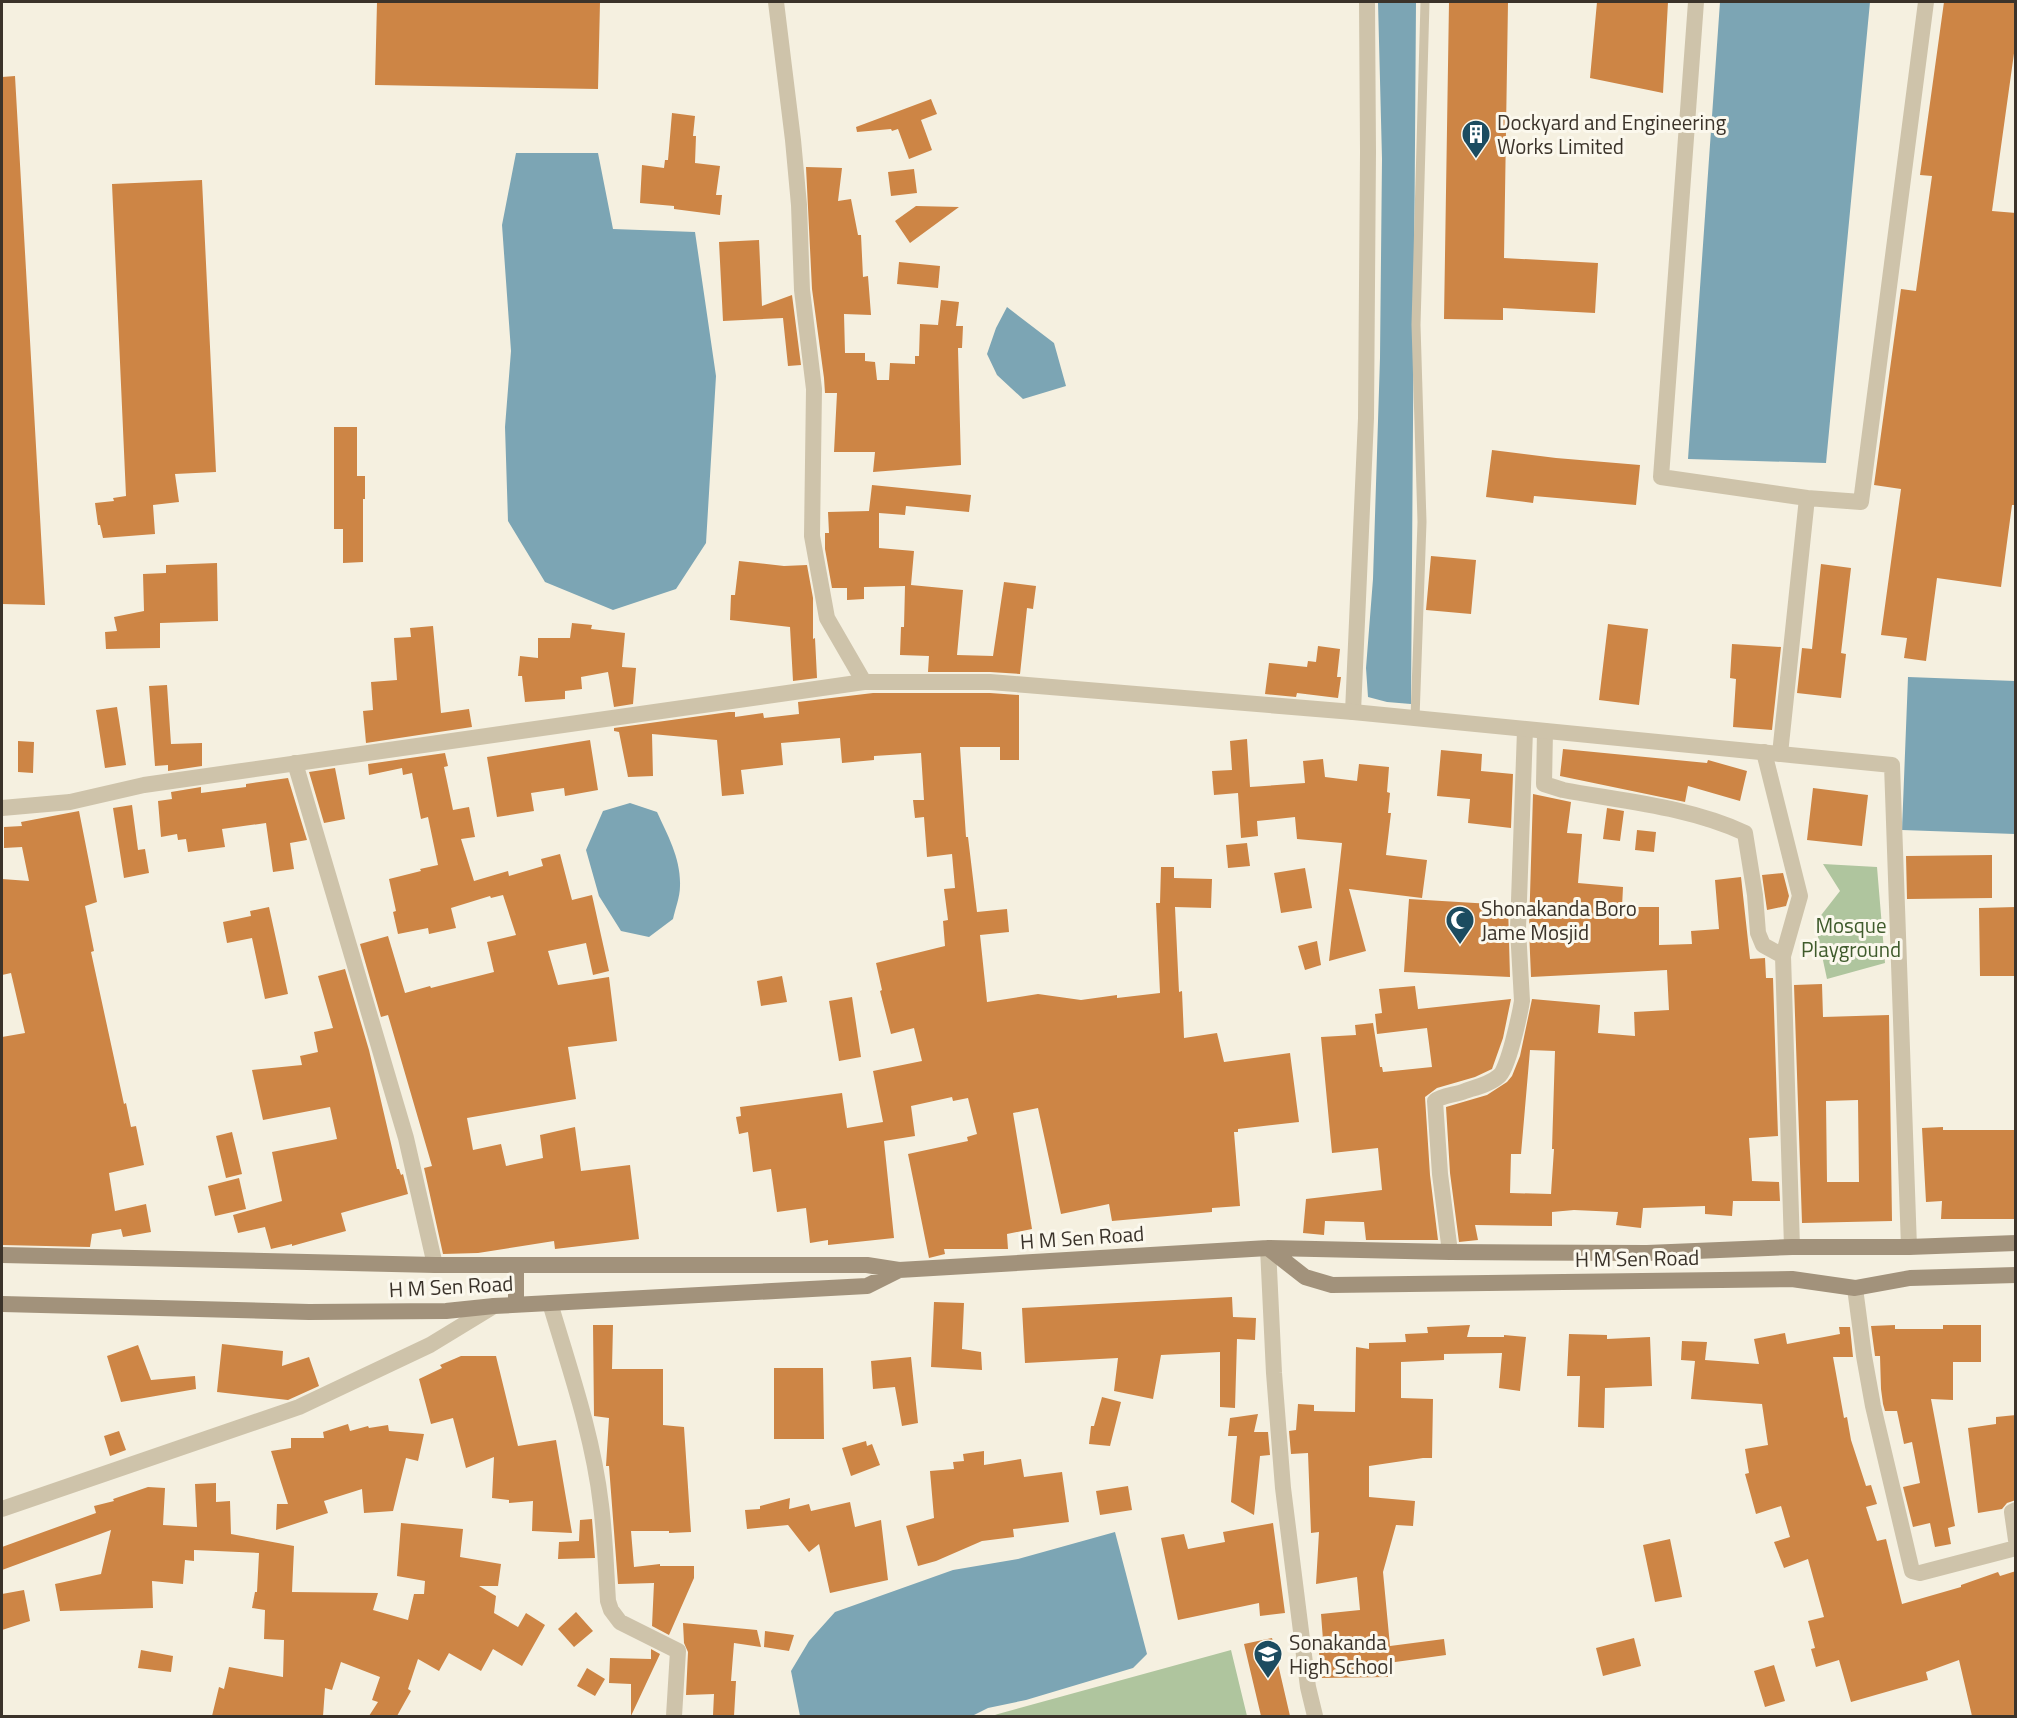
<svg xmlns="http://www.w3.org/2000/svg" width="2017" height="1718" viewBox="0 0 2017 1718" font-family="'Titillium Web',sans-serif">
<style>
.green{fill:#afc59e}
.water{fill:#7ca5b4}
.building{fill:#cd8545;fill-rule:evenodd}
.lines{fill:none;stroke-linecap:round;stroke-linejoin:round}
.service{stroke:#cec3aa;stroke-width:9}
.minor{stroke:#cec3aa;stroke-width:16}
.tertiary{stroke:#cec3aa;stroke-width:16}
.secondary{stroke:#a2927b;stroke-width:16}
.labels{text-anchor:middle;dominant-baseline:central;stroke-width:6;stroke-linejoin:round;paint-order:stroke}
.poi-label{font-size:21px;fill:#3b332a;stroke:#fbf8ed;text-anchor:start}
.park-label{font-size:21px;fill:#3f5b2c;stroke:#fbf8ed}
.street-label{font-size:21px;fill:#3b332a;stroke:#fbf8ed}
</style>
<rect width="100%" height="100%" fill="#f5f0e0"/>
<path class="green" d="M1823,864L1877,867L1885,963L1827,979L1815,923L1840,891Z
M1231,1650L1247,1716H992L998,1714Z"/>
<path class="water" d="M1378,2H1416L1411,704L1387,702L1368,697L1366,668L1373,579L1380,358L1382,159Z
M1720,2H1870L1826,463L1688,459Z
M516,153H598L613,229L695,232L716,376L706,543L676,589L613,610L545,582L508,521L505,427L511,351L502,225Z
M1007,307L1054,343L1066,386L1023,399L997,375L987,354L996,328Z
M1908,677L2015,681V834L1902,830Z
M630,803L657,812C668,836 681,859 680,886C680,897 675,909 673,919L649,937L621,931L599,896L586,850L603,811Z
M1115,1532L1147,1654L1133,1668L1026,1700L988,1708L972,1716H800L791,1671L809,1641L835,1612L953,1570L1018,1559Z"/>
<path class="building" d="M377,2H600L598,89L375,85Z
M1449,2H1508L1504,258L1598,263L1595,313L1503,308V320L1444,319Z
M1597,2H1668L1663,93L1590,78Z
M1944,2H2016V39L1992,211L2016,213V505H2012L2001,587L1937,578L1926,661L1904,658L1907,638L1881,635L1901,489L1874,485L1901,289L1916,291L1932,176L1920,175Z
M15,76L45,605L2,604V77Z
M931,99L937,114L921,120L932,150L909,159L898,129L892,131L891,129L857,132L856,127Z
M672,113L695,116L693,136H696L695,163L720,166L716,195H722L720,215L674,209V206L640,203L642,165L664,168L665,160H668Z
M806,167L842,168L838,201L851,199L858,235H861L863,277L868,276L871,315L844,314L845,353H865V361L875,362L877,380H889L890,363L915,364V356H919L920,324L938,325L941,300L959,302L956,326H963L962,348H958L961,465L873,472L875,452H834L837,393H825L824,378L812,289Z
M914,169L917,193L891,196L888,172Z
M202,180L216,472L175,474L179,502L153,505L155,534L103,538L100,525H98L95,503L114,501L113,498L126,496L112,184Z
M916,206L959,207L910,243L895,221Z
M759,240L762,306L792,295L801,365L788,366L783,318L723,321L719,242Z
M899,262L940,266L938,288L897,284Z
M334,427H357V476H365V499H363V562L343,563V529H334Z
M1492,450L1556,458L1640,465L1636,505L1534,496L1533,503L1486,497Z
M872,485L971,495L969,512L906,506L905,515L879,513V548L914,551L911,585L963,590L957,655L993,656L1004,582L1036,586L1033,609L1027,608L1020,674L990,672H928L929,656L900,655L901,627H904L905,586L864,587V599L847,600V588H832L825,549V533H829L828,512L869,511Z
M1431,556L1476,560L1471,614L1426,610Z
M739,561L784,566L807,565L813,598V639L815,638L817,678L793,681L790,627L730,620L731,595H735Z
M217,563L218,621L160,623V648L106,649L105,632L117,631L114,617L144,611L143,574L166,573V565Z
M1821,564L1851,568L1841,653L1846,654L1841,698L1797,693L1802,648L1812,649Z
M572,623L592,625L591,629L625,633L622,667L636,668L633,704L614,707L608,672L581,677L582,689L565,691V699L525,702L522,676H518L520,656L538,658V638H570Z
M1608,624L1648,629L1639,705L1599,700Z
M433,626L441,713L469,709L472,727L366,743L363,711L373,710L371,682L397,680L394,638L411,637L410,628Z
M1732,644L1781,647L1772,730L1733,727L1736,679L1730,678Z
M1318,646L1340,649L1337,677H1341L1338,698L1297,693L1296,697L1265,694L1269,663L1307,667L1308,661L1316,662Z
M167,685L171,744L202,743V766L168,771V765L155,766L149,686Z
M873,693H990L1019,695V760H1000V747H960L966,837H968L977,912L1007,909L1009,932L980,935L987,1002L1038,994L1081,1000L1117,995V998L1160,993L1156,903H1160L1161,867H1174V878L1212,879L1211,908L1175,907L1179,992L1182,991L1184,1038L1217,1033L1224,1062L1290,1053L1299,1122L1238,1129V1132H1234L1240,1206L1212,1208V1212L1112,1221L1109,1204L1061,1214L1038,1108L1013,1113L1032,1229L1007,1234L1008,1249H944L945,1254L929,1258L908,1154L968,1141L967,1137L977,1134L968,1098L953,1101L952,1097L911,1106L915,1136L884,1141L894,1238L828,1245V1240L810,1243L806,1208L777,1212L771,1169L753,1172L748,1132L739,1134L736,1117L741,1116L740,1107L842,1093L847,1128L883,1122L873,1071L922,1061L914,1028L891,1034L880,991L882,990L876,963L945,946L943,921L948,920L944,889L955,888L952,854L927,857L924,817L915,818L913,800H924L921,753L874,756V760L842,763L840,738L781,743L783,765L741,770L744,794L722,796L717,740L652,734L653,776L628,777L619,732L614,731V728L729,712H735V717L763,713L764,718L799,714L798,702Z
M117,707L126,765L105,768L96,710Z
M1247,739L1250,787L1305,783L1303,761L1323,759L1325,777L1357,781L1359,764L1389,767L1387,792L1390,793L1388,813H1391L1386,855L1427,860L1422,898L1349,889L1366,951L1329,961L1342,843L1297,839L1295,817L1257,821L1258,836L1241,838L1238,793L1214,795L1212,771L1232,770L1230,741Z
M590,740L598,790L565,796L564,788L531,793L534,811L497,817L487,757Z
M18,741L34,742L33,773L18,772Z
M1563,749L1707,763L1708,760L1747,771L1740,801L1688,786L1685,802L1560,776Z
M1441,750L1482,754L1481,771L1513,774L1511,828L1468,823L1470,799L1437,796Z
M445,753L448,766L444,767L453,810L469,807L475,837L461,839L474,881L508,871L509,876L543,866L541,859L560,854L572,900L592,895L609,971L593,975L586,943L548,951L558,985L609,977L617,1041L568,1047L576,1099L467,1118L473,1150L501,1144L506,1166L543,1158L540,1135L575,1127L581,1171L630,1165L639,1239L555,1249L554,1241L478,1253L443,1254L424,1168L432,1166L388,1015L381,1017L360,944L388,936L405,993L430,986L431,988L494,972L487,942L516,935L503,895L491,898L490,896L451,908L456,928L429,934L428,928L398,934L393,912L396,911L389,879L421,871L420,869L438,865L428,817L421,819L412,773L403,775L402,768L369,775L368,764Z
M335,768L345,819L324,823L309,772Z
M288,778L307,840L290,843L294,869L273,872L266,823L222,829L225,847L188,852L186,839L178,840L177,834L161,837L158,801L172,799L171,792L201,787V793L246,787V784Z
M1813,788L1868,795L1862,846L1807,840Z
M1533,794L1571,802L1567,833L1582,834L1578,883L1623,887L1622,907H1659V945L1692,944L1691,931L1719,929L1715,880L1741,877L1750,959L1765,958L1766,978H1773L1778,1136L1749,1138L1752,1181L1779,1182L1780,1201H1733L1732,1216L1705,1214V1206L1643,1208L1641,1228L1616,1225L1618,1212L1574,1210L1552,1212V1226L1475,1225L1478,1240L1459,1242L1450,1173L1446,1107L1487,1095L1507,1082L1512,1076L1520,1056L1532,999L1600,1005L1598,1033L1635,1036L1634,1012L1669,1010L1667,970L1531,977L1529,929ZM1530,1050L1555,1051L1552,1149H1554L1551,1194L1510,1193L1511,1154H1521Z
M132,805L138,850L145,849L149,873L124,878L113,808Z
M1607,808L1624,811L1620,841L1603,839Z
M79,811L97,902L85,906L94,951L91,952L124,1104L126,1103L131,1127L136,1126L144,1165L109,1173L115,1211L146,1204L151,1232L123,1237L121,1229L92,1234L90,1247L2,1245V1037L25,1033L11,973L2,975V879L29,881L22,847L4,848V827L22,826L21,822Z
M1637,830L1656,832L1654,852L1635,850Z
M1247,843L1250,866L1228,868L1226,845Z
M1992,855V898L1907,899L1906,856Z
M1305,868L1312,908L1281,913L1274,873Z
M1783,873L1789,896L1786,906L1767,910L1762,875Z
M1409,899L1508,905L1510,977L1404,972Z
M269,907L288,994L265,999L252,938L227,943L223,922L251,916L250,911Z
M2016,907V976H1980L1979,908Z
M1317,941L1321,965L1305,970L1298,946Z
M345,969L369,1050L397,1169H399L401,1175L403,1174L408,1194L341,1213L346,1231L292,1246V1244L271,1249L265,1227L238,1233L233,1215L282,1201L272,1152L337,1139L330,1107L263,1120L252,1070L302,1065L300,1056L318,1052L314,1032L333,1028L318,976Z
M782,976L787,1002L761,1006L757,981Z
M1822,984L1823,1017L1889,1015L1892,1221L1802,1223L1794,985ZM1858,1100L1859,1182H1827L1826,1101Z
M1415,986L1418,1009L1511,999L1503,1038L1492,1069L1475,1077L1437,1088L1425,1097L1430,1175L1438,1240H1366L1364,1222L1325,1221L1324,1235L1303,1233L1306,1199L1382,1190L1378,1148L1332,1153L1321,1037L1356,1035L1355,1025L1373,1023L1380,1067H1382L1383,1072L1432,1067L1427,1028L1377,1034L1375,1014L1382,1013L1379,989Z
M852,997L861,1057L839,1061L829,1001Z
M1943,1127V1130H2016V1219H1941L1942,1201L1926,1202L1922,1128Z
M232,1132L242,1174L226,1178L216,1136Z
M239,1178L246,1209L215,1216L208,1186Z
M1232,1297L1233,1317L1256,1318L1255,1340L1237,1339L1235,1408L1220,1407V1352L1161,1355L1153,1399L1114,1391L1118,1358L1025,1363L1022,1308Z
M934,1302L964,1303L962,1349L981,1352L982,1370L931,1367Z
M593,1325H613L612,1369H663V1425L684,1427L691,1532L669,1533V1531H631L634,1567L660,1564V1566H694V1578L669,1635L652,1626L654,1583L618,1584L609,1466H606L609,1418L594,1416Z
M1470,1325L1467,1337H1504V1335L1526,1337L1520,1391L1499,1388L1502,1353L1444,1354V1360L1401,1362V1398L1433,1399L1432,1458H1423L1369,1466V1497L1415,1501L1413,1526L1396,1525L1383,1572L1390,1646L1444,1639L1446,1655L1388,1663V1677L1322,1678L1319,1653H1324L1321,1614L1360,1610L1357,1577L1316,1584L1319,1532L1311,1533L1308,1453L1291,1454L1289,1431L1296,1430L1298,1404L1314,1405V1411L1355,1412L1356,1347L1369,1349V1343L1406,1342L1405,1334L1428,1333L1427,1327Z
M1895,1325V1329H1943V1325H1981V1362H1953V1400L1931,1399L1955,1526L1948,1528L1951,1544L1935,1547L1930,1523L1913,1527L1903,1487L1920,1483L1912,1442L1904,1444L1897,1411H1885L1883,1404L1881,1389L1880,1356H1875L1871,1326Z
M1839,1327H1850L1853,1357H1833L1844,1418L1847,1417L1851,1440L1866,1486L1871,1485L1877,1504L1866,1507L1877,1541L1886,1539L1902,1604L1961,1587V1585L1998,1572L2000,1576L2016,1571V1716H1972L1959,1660L1926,1672L1928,1680L1851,1702L1839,1660L1816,1667L1811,1649L1815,1648L1808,1621L1824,1617L1808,1559L1784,1568L1774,1542L1790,1537L1781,1506L1756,1514L1745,1474L1749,1473L1745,1449L1768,1445L1762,1404L1691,1399L1695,1361L1681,1360L1682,1341L1707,1342L1705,1360L1759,1364L1754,1339L1785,1333L1787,1344L1840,1334Z
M1569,1334L1607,1335V1339L1650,1337L1652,1386L1605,1388L1604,1428L1578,1427L1580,1376H1567Z
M222,1344L283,1351L282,1366L309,1357L319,1386L288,1400L217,1392Z
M138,1345L151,1380L195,1376L196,1389L121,1402L107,1356Z
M461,1356H496L518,1446L556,1440L572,1533L532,1531L533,1501L509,1503V1500L492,1498L494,1457L466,1468L453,1418L431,1424L419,1379L442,1368L440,1365Z
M911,1357L918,1423L902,1426L895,1387L873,1389L871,1361Z
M774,1368H823L824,1439H774Z
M1102,1397L1121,1402L1110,1446L1089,1444L1091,1426H1094Z
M1258,1414L1254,1432H1268L1270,1455L1260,1456L1254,1515L1231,1502L1237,1436H1228L1230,1418Z
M2016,1415V1500L2007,1503L2002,1509L1978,1513L1968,1428L1996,1424V1417Z
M348,1424L350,1431L368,1426L369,1428L388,1425L389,1431L424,1434L418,1461L406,1458L393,1511L364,1513L362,1489L324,1501L328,1513L276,1530L277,1504H288L271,1451L291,1448V1438H324L323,1432Z
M119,1431L126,1450L110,1456L104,1436Z
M866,1441L867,1446L872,1444L880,1465L851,1476L842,1448Z
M984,1451V1465L1021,1459L1024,1477L1062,1472L1069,1522L1013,1529L1014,1537L982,1541L936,1561L918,1566L906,1526L934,1518L930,1471L954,1469L953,1462L964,1461L963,1454Z
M216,1483V1502L230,1501L231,1534L294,1546L292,1592L378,1593L373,1610L408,1620L414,1594H424L425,1581L397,1576L401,1523L463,1529L460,1557L501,1564L498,1586H479L496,1596L494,1613L518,1627L526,1613L545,1625L522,1666L493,1649L481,1671L449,1653L439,1671L418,1659L408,1689L411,1691L397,1716H369L378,1702L372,1700L380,1677L341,1662L332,1690L325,1688L323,1716H212L219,1687L224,1689L229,1667L283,1677L284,1640L264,1639L265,1610L252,1608L255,1592H257L259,1553L194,1550V1561L185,1560L183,1584L152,1581L153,1608L60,1611L55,1584L101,1574L111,1530L2,1570V1547L96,1513L94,1506L114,1501L113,1499L148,1487L165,1488L163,1525L197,1527L195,1484Z
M1128,1486L1132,1510L1100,1515L1096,1491Z
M790,1498L789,1509L809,1504L811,1511L850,1502L855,1527L881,1520L888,1580L830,1593L819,1544L809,1552L788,1525L747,1529L745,1510L760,1509V1506Z
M592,1519L595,1558L558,1559L559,1542L579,1541L580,1520Z
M1273,1523L1285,1613L1260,1616L1259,1603L1178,1620L1161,1538L1184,1534L1188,1549L1225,1542L1223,1532Z
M1670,1539L1682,1597L1655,1602L1643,1545Z
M24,1590L30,1621L2,1630V1594Z
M576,1612L593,1631L574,1647L558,1629Z
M683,1623L757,1630L761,1647L734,1643L731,1681H736L734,1716L713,1715L714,1694L686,1695L688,1652L684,1643Z
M765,1631L794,1635L789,1651L764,1647Z
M1272,1638L1290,1716H1261L1244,1644Z
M1634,1638L1641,1666L1603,1676L1596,1648Z
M651,1649L660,1654L631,1716V1684L609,1683L610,1658L651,1659Z
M141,1650L173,1656L171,1672L138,1668Z
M1774,1665L1785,1701L1765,1707L1754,1671Z
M587,1668L605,1679L595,1696L577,1686Z"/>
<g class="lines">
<path class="service" d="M1415,718L1422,522L1416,325L1425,2"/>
<path class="minor" d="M776,2L793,140L799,205L802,290L814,389L812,536L827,618L864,682
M1696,2L1661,477L1807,498
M1353,712L1366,418L1368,152L1367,2
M1545,731L1544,784L1563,790C1622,801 1690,807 1745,833L1755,895L1758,933L1763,945L1783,956
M1764,752L1800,896L1783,956L1792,1247
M1780,754L1807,498L1861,502L1926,2
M295,763L406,1138L435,1265
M1268,1248L1274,1373L1283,1488L1308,1687L1315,1716
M1450,1252L1440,1174L1435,1101C1442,1095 1456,1095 1465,1091C1477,1087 1490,1084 1499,1076C1508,1070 1520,1013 1522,1001L1518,929L1525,730
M1855,1288L1864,1356L1873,1406L1912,1571L1920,1573L2016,1548
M550,1303C570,1370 593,1436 601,1505C605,1536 606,1569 608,1601L611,1610L620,1622L678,1651L674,1716
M2,1509L299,1407L430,1345L494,1306
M2016,1510L2012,1512L2016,1540"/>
<path class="tertiary" d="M2,808L70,802L144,785L864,682H990L1353,712L1892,765L1909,1247"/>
<path class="secondary" d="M1268,1248L1305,1277L1332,1285L1792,1279L1855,1288L1910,1278L2016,1275
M2,1255L435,1265H867L899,1270L1268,1248L1450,1252L1647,1253L1792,1247H1909L2016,1243
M516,1265V1305
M2,1304L309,1312L446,1311L494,1306L867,1286L899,1270"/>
</g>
<defs>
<g id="building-pin" transform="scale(1.5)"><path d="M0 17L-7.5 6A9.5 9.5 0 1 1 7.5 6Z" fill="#1c4c60" stroke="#fbf8ed"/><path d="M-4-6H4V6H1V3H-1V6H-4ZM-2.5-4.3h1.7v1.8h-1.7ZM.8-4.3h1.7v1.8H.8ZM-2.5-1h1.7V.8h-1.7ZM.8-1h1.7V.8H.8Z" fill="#fff"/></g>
<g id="mosque-pin" transform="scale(1.5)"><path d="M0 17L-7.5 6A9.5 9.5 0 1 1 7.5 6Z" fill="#1c4c60" stroke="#fbf8ed"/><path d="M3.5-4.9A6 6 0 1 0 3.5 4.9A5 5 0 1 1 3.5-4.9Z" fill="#fff"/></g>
<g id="school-pin" transform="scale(1.5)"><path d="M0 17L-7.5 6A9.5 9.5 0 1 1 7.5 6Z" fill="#1c4c60" stroke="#fbf8ed"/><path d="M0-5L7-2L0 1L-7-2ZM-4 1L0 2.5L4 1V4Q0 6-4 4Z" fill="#fff"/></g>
</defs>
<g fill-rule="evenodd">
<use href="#building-pin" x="1476" y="134"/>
<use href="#mosque-pin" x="1460" y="920"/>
<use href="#school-pin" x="1268" y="1654"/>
</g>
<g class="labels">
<g class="poi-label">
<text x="1497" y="122">Dockyard and Engineering<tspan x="1497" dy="24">Works Limited</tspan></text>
<text x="1481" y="908">Shonakanda Boro<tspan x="1481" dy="24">Jame Mosjid</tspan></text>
<text x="1289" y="1642">Sonakanda<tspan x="1289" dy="24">High School</tspan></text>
</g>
<g class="park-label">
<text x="1851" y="925">Mosque<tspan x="1851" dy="24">Playground</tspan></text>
</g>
<g class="street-label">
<text transform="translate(1082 1237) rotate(-4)">H M Sen Road</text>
<text transform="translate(1637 1258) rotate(-1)">H M Sen Road</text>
<text transform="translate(451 1286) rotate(-3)">H M Sen Road</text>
</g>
</g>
<rect width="2017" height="1718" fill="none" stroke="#3b332a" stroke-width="6"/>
</svg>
